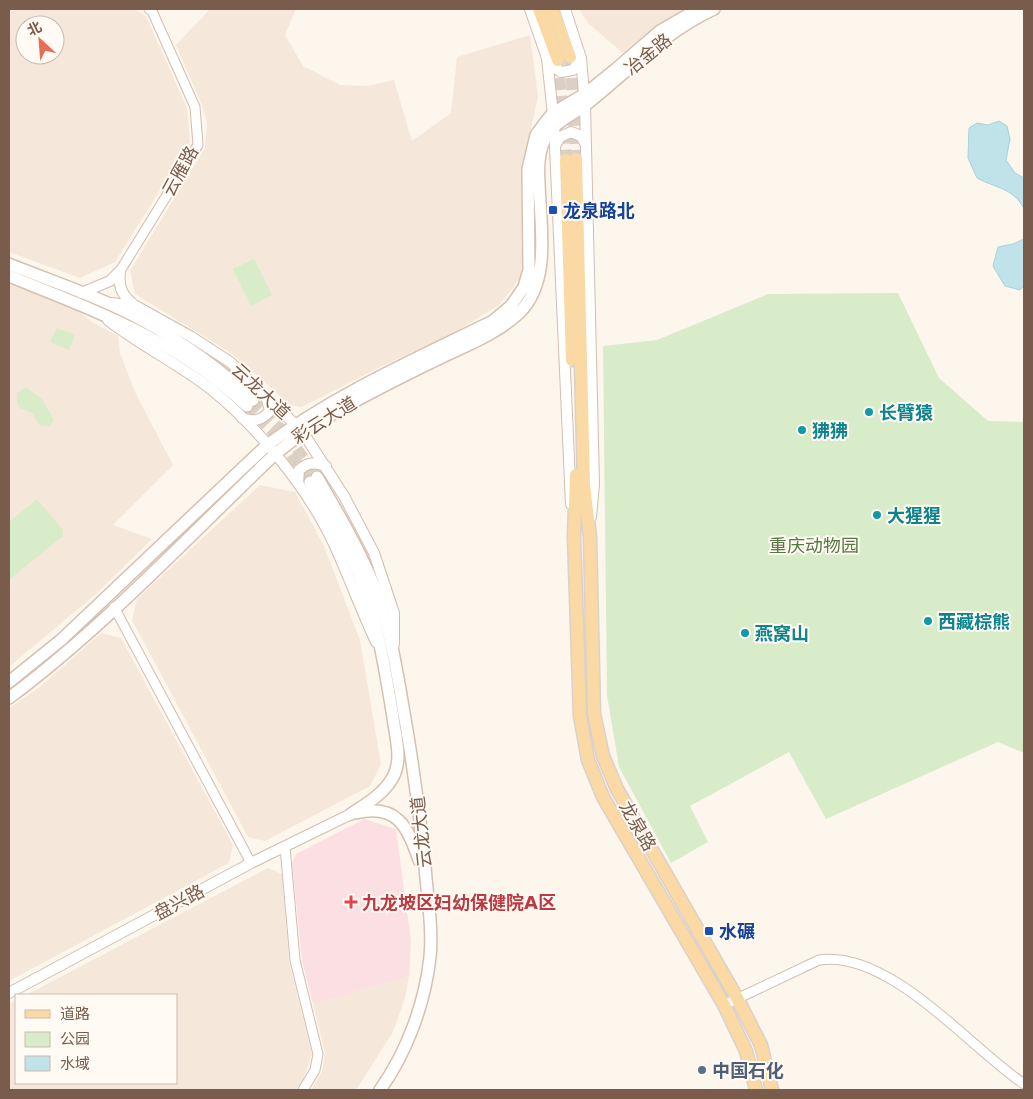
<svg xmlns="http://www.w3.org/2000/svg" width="1033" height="1099" viewBox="0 0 1033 1099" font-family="'DejaVu Sans','Noto Sans SC',sans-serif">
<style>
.residential{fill:#f5e8da;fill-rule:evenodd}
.medical{fill:#fbdfe3}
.green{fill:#d8ecc9}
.water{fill:#bfe3e8;stroke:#a5d3da}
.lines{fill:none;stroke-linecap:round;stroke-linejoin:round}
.secondary-tunnel{stroke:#dcd0c4;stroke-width:11;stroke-dasharray:11 5.5;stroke-linecap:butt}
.primary-tunnel{stroke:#dcd0c4;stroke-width:12;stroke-dasharray:12 6;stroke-linecap:butt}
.minor-casing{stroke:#d1beb0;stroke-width:11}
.tertiary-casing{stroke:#d1beb0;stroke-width:12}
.secondary-casing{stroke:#d6c0b0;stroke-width:14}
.primary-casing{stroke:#dad1cd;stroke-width:15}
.minor{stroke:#fff;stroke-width:9}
.tertiary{stroke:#fff;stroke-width:10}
.secondary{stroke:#fff;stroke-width:11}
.primary{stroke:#fbd9a5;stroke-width:12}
.transit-dot{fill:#1a4fb4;stroke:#fffaf3;stroke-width:2}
.culture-dot{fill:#0f9aa8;stroke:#fffaf3;stroke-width:2}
.health-dot{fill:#e0444e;stroke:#fffaf3;stroke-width:2}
.service-dot{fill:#5c6f8a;stroke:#fffaf3;stroke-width:2}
.labels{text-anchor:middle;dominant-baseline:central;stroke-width:4;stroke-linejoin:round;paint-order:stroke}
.street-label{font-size:18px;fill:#7a5c4d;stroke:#fffaf3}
.transit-label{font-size:18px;font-weight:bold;fill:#164399;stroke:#fffaf3;text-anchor:start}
.culture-label{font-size:18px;font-weight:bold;fill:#0d838f;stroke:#fffaf3;text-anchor:start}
.park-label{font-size:18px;fill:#537a41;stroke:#fffaf3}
.health-label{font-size:18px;font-weight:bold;fill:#be3a42;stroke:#fffaf3;text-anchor:start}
.service-label{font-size:18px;font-weight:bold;fill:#4e5e75;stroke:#fffaf3;text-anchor:start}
</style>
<rect width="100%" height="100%" fill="#fdf6ec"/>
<path class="residential" d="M9,9H134L146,16L187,108L190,142L115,262L80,278L9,252ZM25,25H55V55H25Z
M210,9H296L285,35L303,66L340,85L368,86L394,80L412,141L451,113L457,57L530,35L538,97L521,173L522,276L499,305L454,333L376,369L302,407L290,405L234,355L135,294L130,271L205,148L207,123L202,105L176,45Z
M579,9H689L625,55L588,23Z
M9,282L75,308L92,322L118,336L120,353L135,392L173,465L113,525L152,539L96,594L9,667Z
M260,485L295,492L324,546L360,640L381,764L370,786L265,841L248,837L132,620L137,599Z
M101,633L121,638L233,845L229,863L9,981V708L40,687Z
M268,868L282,874L289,961L312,1054L303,1081L296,1090H9V1004L16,1000V1083H176V995H26Z
M409,976L405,998L393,1032L356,1090H311L322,1071L325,1053L313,1004Z"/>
<path class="medical" d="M364,819L396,829L411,941L409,976L313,1004L302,960L292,863L296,854Z"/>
<path class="green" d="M254,259L272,295L251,306L233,269Z
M898,293L939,378L988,421L1024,422V753L998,742L826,819L789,752L690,806L708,842L671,863L619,767L607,695L603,346L657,340L768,294Z
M57,328L75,335L69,350L50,342Z
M26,387L42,399L54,420L50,426H40L32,413L20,408L17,403V393Z
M37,499L63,530V536L9,580V522Z"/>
<path class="water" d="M999,121L1007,126L1010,139L1006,160L1015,173L1024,178V209C1014,188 995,188 977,178L968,158L969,128L977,123L988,125Z
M1024,239V286L1020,290L1005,286L993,266L998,247L1013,244Z"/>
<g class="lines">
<path class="secondary-tunnel" d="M253,400L288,436L317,477
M247,406L282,441L310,482"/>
<path class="primary-tunnel" d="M558,60L566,160
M571,60L576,159"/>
<g class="minor-casing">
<path id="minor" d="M120,271L198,145L195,107L152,11L149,9
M114,607L251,863
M285,847L295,960L318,1054L315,1070L303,1090
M724,1005L819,960C889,949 970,1048 1024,1084"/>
</g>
<g class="tertiary-casing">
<path id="tertiary" d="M530,9L547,58L554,125L571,504
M565,9L581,58L585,105L594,484L591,517
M547,59L552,66L561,72L573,70L581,58
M555,146L560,137L571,132L581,136L585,143
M120,271C118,288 122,295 135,306
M81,293L110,281L120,271
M111,303L136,306L190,336L230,362L302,431L344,496L374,553L394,613V644
M108,320C141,346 179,364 212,390C259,428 309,490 334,544C349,577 361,610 376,642
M242,418C254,422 261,421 270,411L266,396
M298,483L299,470C308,462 315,462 326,466
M9,993L251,863L351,814"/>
</g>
<g class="secondary-casing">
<path id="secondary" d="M9,264C53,282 100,297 142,320C183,342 219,368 253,400
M9,276C98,312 175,339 247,406
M317,477C338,513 359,549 375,588C390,628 397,671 404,713C413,764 420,815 425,866C427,896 433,927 430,957C425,1003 407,1052 380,1090
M310,482C331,519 353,555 366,595C380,634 386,676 393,717C395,736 403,759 393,777C384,794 366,804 351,814
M9,682L61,640L267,445C336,394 416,359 493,321L511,306L524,287L529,270L528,169L536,135L544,124L553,113L585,94L616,69L660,31L698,9
M9,698C102,629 190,535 275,454C323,415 379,388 434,361C462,347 496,335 519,313C552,281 540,224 539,183C538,169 538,152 545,139C554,121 573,115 588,103C629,70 666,31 714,9
M356,813C397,803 408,827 419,860"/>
</g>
<g class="primary-casing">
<path id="primary" d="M539,9L558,60
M552,9L570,57
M576,159L584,485L590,537L594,714L603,756L617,789L737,998L761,1045L772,1090
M566,160L572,360
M576,475L574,537L580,716L588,760L603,797L724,1005L746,1051L756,1090"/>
</g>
<use href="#minor" class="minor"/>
<use href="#tertiary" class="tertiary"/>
<use href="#secondary" class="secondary"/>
<use href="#primary" class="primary"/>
</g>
<g class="transit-dot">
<rect x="548" y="205" width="10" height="10" rx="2.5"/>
<rect x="704" y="926" width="10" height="10" rx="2.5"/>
</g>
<g class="culture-dot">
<circle cx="869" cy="412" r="5"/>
<circle cx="802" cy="430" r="5"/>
<circle cx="877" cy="515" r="5"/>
<circle cx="928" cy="621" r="5"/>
<circle cx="745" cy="633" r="5"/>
</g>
<path class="health-dot" d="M348.5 894.5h5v5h5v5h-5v5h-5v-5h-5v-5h5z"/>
<circle class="service-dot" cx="702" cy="1070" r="5"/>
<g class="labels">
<g class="street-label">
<text transform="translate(648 54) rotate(-39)">冶金路</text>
<text transform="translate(180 171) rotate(-61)">云雁路</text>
<text transform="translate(261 391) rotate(43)">云龙大道</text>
<text transform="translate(324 420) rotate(-32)">彩云大道</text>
<text transform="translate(638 826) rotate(60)">龙泉路</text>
<text transform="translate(421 832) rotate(-96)">云龙大道</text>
<text transform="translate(179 902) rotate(-28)">盘兴路</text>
</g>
<g class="transit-label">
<text x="563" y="210">龙泉路北</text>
<text x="719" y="931">水碾</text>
</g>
<g class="culture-label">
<text x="879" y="412">长臂猿</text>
<text x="812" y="430">狒狒</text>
<text x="887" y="515">大猩猩</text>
<text x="938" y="621">西藏棕熊</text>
<text x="755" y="633">燕窝山</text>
</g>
<g class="park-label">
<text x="814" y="545">重庆动物园</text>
</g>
<g class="health-label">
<text x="362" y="902">九龙坡区妇幼保健院A区</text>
</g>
<g class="service-label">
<text x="712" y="1070">中国石化</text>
</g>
</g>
<rect width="1033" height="1099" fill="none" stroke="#7a5c4d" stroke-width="20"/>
<rect x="15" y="994" width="162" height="90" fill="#fffaf3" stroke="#cabbb1"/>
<rect x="25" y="1010" width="25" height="8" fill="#fbd9a5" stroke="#cabbb1"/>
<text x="60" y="1019" font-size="15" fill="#7a5c4d">道路</text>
<rect x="25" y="1032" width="25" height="15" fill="#d8ecc9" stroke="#cabbb1"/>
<text x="60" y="1044" font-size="15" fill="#7a5c4d">公园</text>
<rect x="25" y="1056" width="25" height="15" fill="#bfe3e8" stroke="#cabbb1"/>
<text x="60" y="1069" font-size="15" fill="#7a5c4d">水域</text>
<g transform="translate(40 40) rotate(334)"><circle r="24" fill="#fffaf3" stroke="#cabbb1"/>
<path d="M0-4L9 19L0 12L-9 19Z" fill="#e76f51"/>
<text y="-8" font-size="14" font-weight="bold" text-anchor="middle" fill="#7a5c4d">北</text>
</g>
</svg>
